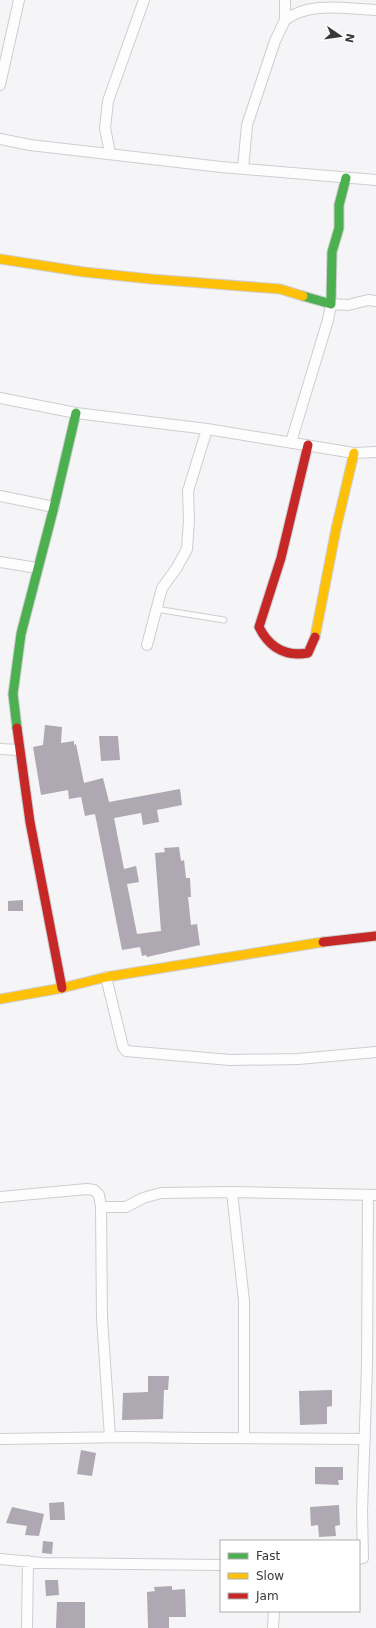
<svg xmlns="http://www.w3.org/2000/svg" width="376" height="1628" viewBox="0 0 376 1628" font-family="'DejaVu Sans',sans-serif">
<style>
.building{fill:#ada8b1}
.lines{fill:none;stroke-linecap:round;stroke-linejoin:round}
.lane-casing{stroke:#cecdcf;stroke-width:7}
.street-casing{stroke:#cecdcf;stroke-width:12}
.fast-casing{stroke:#cecdcf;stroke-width:11}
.slow-casing{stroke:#cecdcf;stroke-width:11}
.jam-casing{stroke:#cecdcf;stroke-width:11}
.lane{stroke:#fefdfe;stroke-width:5}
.street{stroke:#fefdfe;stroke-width:10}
.fast{stroke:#4caf50;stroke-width:9}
.slow{stroke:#ffc107;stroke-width:9}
.jam{stroke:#c62828;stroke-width:9}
</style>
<rect width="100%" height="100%" fill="#f5f4f6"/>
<path class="building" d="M45,725L62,727L61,743L74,741V745L76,744L84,783L103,778L109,802L180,789L182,805L157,810L159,822L143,825L141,813L114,818L124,869L136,866L139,882L127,884L137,934L161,931L155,853L165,852L164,848L179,847L181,861L184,860L186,878H190L191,897H188L191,925L197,924L200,945L147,957L146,955L142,956L140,947L122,950L95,814L85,816L81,797L69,799L68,790L41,795L33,747L43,745Z
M99,736H118L120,760L101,761Z
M23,900V911H8V901Z
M148,1376H169L168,1390H164L163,1419L122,1420L123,1393L148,1392Z
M332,1390V1406L327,1407V1424L300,1425L299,1391Z
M81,1450L96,1453L92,1476L77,1474Z
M315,1467H343V1480H338L339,1485L315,1484Z
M64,1502L65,1520H50L49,1503Z
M339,1505L340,1525L335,1526L336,1536L319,1537L318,1525L311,1526L310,1507Z
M12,1507L44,1514L39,1536L25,1535L27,1526L6,1523Z
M43,1541L53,1542L52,1554L42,1553Z
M45,1580H58L59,1595L46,1596Z
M172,1586V1590L185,1589L186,1617H169V1628H148L147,1592L155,1591L154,1587Z
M57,1602H85V1628H56Z"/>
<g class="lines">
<g class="lane-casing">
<path id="lane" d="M156,609L224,620"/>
</g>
<g class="street-casing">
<path id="street" d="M285,20C310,1 346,9 376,10
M0,85L19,0
M0,139L30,145L221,167L376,180
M110,153L105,128L108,101L144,0
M243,169L247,125L275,41L285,20V0
M0,398L76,413L207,429L354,453L376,452
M291,442L328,320L331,304L348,305L368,300L376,301
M0,496L54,507
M0,562L37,568
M147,645L162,588L176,569L187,549L189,520L188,491L207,429
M0,749L19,750
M106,977L123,1047L126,1051L230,1060L298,1059L376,1052
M232,1192L376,1195
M0,1197L87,1189L94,1190L99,1195L101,1207L102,1318L110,1437
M101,1207H126L143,1198L161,1193L232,1192L244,1301V1438
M0,1439L129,1437L196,1438L365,1439
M0,1559L42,1563L221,1565
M359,1559L363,1558L362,1511L367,1367L368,1195
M27,1628L28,1561
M273,1628L274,1611"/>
</g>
<g class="fast-casing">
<path id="fast" d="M303,296L331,304L332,252L339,228V205L346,178
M17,728L13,694L21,634L54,507L76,413"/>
</g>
<g class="slow-casing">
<path id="slow" d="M0,259L84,272L151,279L280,289L303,296
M315,637L336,529L354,453
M0,999L62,988L106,977L323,942"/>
</g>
<g class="jam-casing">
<path id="jam" d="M308,445L281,558L259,627C269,647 285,657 308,653L315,637
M17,728L30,822L62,988
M323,942L376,936"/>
</g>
<use href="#lane" class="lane"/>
<use href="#street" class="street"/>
<use href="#fast" class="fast"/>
<use href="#slow" class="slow"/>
<use href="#jam" class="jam"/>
</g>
<rect x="220" y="1540" width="140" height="72" fill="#ffffff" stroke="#afafb0"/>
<rect x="228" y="1553" width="20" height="6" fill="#4caf50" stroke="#afafb0"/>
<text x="256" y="1560" font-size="12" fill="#383739">Fast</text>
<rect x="228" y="1573" width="20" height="6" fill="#ffc107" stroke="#afafb0"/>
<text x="256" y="1580" font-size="12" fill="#383739">Slow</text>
<rect x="228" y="1593" width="20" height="6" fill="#c62828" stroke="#afafb0"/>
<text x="256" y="1600" font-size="12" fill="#383739">Jam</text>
<g transform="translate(340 36) rotate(103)" stroke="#ffffff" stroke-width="3" paint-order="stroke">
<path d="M0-3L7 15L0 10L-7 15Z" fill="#383739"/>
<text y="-6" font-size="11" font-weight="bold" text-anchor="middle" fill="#383739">N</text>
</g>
</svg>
